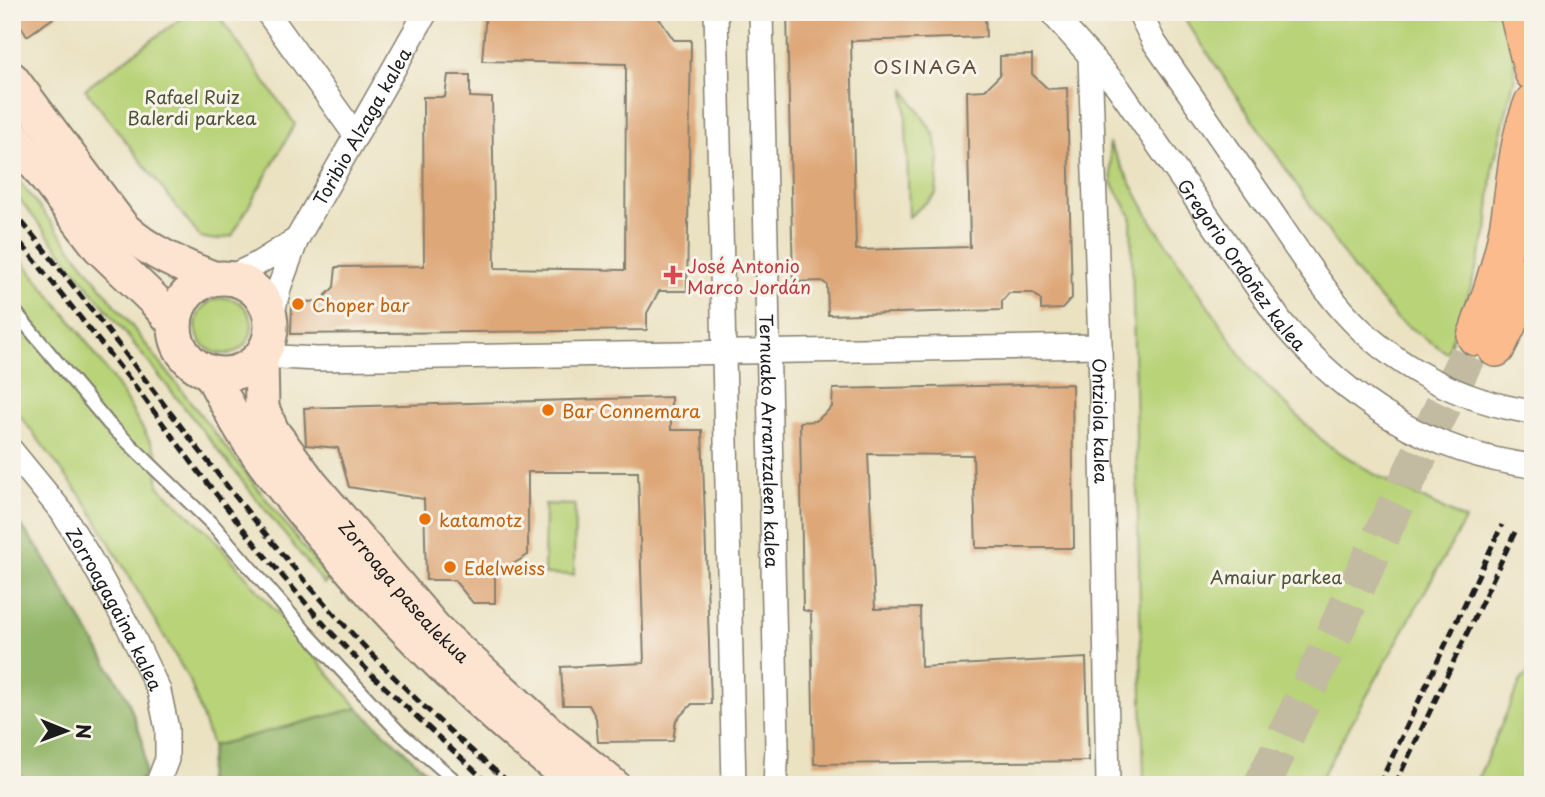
<svg xmlns="http://www.w3.org/2000/svg" width="1545" height="797" viewBox="0 0 1545 797" font-family="'Playpen Sans',sans-serif">
<style>
.green{fill:#b8d378;stroke:#6a784a;stroke-width:2}
.forest{fill:#92b568;stroke:#576842;stroke-width:2}
.building{fill:#dea778}
.lines{fill:none;stroke-linecap:round;stroke-linejoin:round}
.primary-tunnel{stroke:#c2baa1;stroke-width:37;stroke-dasharray:37 18;stroke-linecap:butt}
.service-casing{stroke:#847f6f;stroke-width:16}
.minor-casing{stroke:#847f6f;stroke-width:26}
.secondary-casing{stroke:#847f6f;stroke-width:37}
.primary-casing{stroke:#847f6f;stroke-width:40}
.service{stroke:#fff;stroke-width:12}
.minor{stroke:#fff;stroke-width:23}
.secondary{stroke:#fde4d1;stroke-width:33}
.primary{stroke:#fbbb8c;stroke-width:37}
.rail{stroke:#1c1c1c;stroke-width:5;stroke-dasharray:10 5;stroke-linecap:butt}
.health-dot{fill:#e0444e;stroke:#f7f3e8;stroke-width:2.5}
.food-dot{fill:#e8710a;stroke:#f7f3e8;stroke-width:2.5}
.labels{text-anchor:middle;dominant-baseline:central;stroke-width:6;stroke-linejoin:round;paint-order:stroke}
.park-label{font-size:18px;fill:#4b5338;stroke:#f7f3e8}
.street-label{font-size:18px;fill:#1c1c1c;stroke:#f7f3e8}
.health-label{font-size:18px;fill:#be3a42;stroke:#f7f3e8;text-anchor:start}
.food-label{font-size:18px;fill:#c56008;stroke:#f7f3e8;text-anchor:start}
.neighbourhood-label{font-size:19px;letter-spacing:2px;fill:#604d3c;stroke:#f7f3e8}
</style>
<rect width="100%" height="100%" fill="#f7f3e8"/>
<filter id="ink" filterUnits="userSpaceOnUse"><feTurbulence type="fractalNoise" baseFrequency=".0143" numOctaves="2"/><feDisplacementMap in="SourceGraphic" scale="14" xChannelSelector="R" yChannelSelector="G"/><feConvolveMatrix kernelMatrix="1 2 1 2 8 2 1 2 1" color-interpolation-filters="sRGB"/></filter>
<filter id="wash" filterUnits="userSpaceOnUse"><feTurbulence type="fractalNoise" baseFrequency=".00686" numOctaves="4" result="noise"/><feDisplacementMap in="SourceGraphic" scale="28" xChannelSelector="R" yChannelSelector="G"/><feGaussianBlur stdDeviation="1.57" result="paint"/><feColorMatrix in="noise" values="0 0 0 0 0 0 0 0 0 0 0 0 0 0 0 0 0 1.4 0 .05"/><feComposite in="paint" operator="in"/></filter>
<g filter="url(#wash)">
<rect width="100%" height="100%" fill="#ebe2c2"/>
<path class="green" d="M190,12H216L295,124L232,236L215,240L200,237L85,89Z
M1183,12H1504L1514,42L1515,76L1493,167L1487,231L1469,293L1447,353L1397,319L1354,270L1186,21Z
M905,90L935,136L939,158L936,194L909,217Z
M1109,143L1152,222L1252,371L1325,443L1374,474L1465,520L1317,785H1144L1131,216L1112,182Z
M12,172L329,580L324,584L12,190Z
M12,248L77,328L120,390L157,453L158,486L211,535L358,708L212,746L190,681L87,504L12,405Z
M196 326a28 28 0 1 1 56 0a28 28 0 1 1-56 0Z
M545,504L575,505L574,575L544,574Z
M1533,670V785H1475L1521,680Z"/>
<path class="forest" d="M12,513L39,549L127,697L143,742L145,774L136,785H28L12,764Z
M358,708L441,785H206L212,746Z"/>
<g id="blocks">
<path class="building" d="M12,12H62L27,36Z
M486,12H658V17L674,40H691L687,291H659L647,313V330L291,334L292,303L320,301L334,287L336,267L424,266L423,97H445L448,75H470V97L492,98L495,268L625,270L626,64L482,61Z
M985,12L986,37L851,41L856,250L970,247L967,91L985,90L1000,75V56L1032,55V74L1048,89L1067,88L1072,298L1062,309L1041,310V300L1033,293H1009L1002,301V310L828,315L827,285L822,281L793,282L787,13Z
M1072,384L1074,548H976L973,455L868,454L875,609L920,608L921,667L1086,658L1089,761L814,764L811,612L803,610L800,422L816,421L832,407L833,389Z
M671,397V430H702L711,704H692L676,720L673,741L598,742L596,718L589,705H563L561,667L644,663L638,472H528V555L495,575V603H473L454,580H426L424,499L349,487L338,448L306,445L304,408Z"/>
</g>
</g>
<g filter="url(#ink)">
<use href="#blocks" fill-opacity="0" stroke="#847f6f" stroke-width="2"/>
<g class="lines">
<path class="primary-tunnel" d="M1262,785L1476,337"/>
<g class="service-casing">
<path id="service" d="M12,308L109,424L214,526L306,632L398,731L460,785"/>
</g>
<g class="minor-casing">
<g id="minor">
<path d="M267,12L356,136"/>
<path d="M716,12L734,785"/>
<path id="s1" d="M761,12L777,746L775,785"/>
<path id="s2" d="M1051,12L1117,86L1282,323C1349,402 1429,453 1533,466"/>
<path d="M1139,12L1154,42C1191,96 1229,150 1266,204C1291,240 1315,279 1344,312C1392,366 1461,402 1533,412"/>
<path id="s3" d="M1090,57L1100,346L1108,785"/>
<path d="M230,277L257,264L297,239"/>
<path id="s4" d="M271,320L280,285L297,239L426,12"/>
<path d="M261,356L317,359L1100,346"/>
<path id="s5" d="M12,451L62,512L91,560L129,628L159,691L167,729V759L157,785"/>
</g>
</g>
<g class="secondary-casing">
<g id="secondary">
<path d="M12,79L123,228C149,252 180,265 213,278"/>
<path d="M12,134L99,247L154,300L175,324"/>
<circle cx="223" cy="326" r="48"/>
<path id="s6" d="M261,356L262,408L272,431L311,484L436,630L548,732L613,785"/>
<path d="M210,372C224,399 238,426 255,450C278,484 305,515 331,546C402,631 476,703 562,772"/>
</g>
</g>
<g class="primary-casing">
<path id="primary" d="M1518,12L1533,72
M1476,337C1488,303 1500,270 1507,234C1516,190 1515,146 1533,103
M1496,348L1533,272"/>
</g>
<use href="#service" class="service"/>
<use href="#minor" class="minor"/>
<use href="#secondary" class="secondary"/>
<use href="#primary" class="primary"/>
<path class="rail" d="M12,210C106,323 190,444 284,556C353,639 429,716 512,785
M12,232L135,386L198,471L260,550L329,630L374,677L490,785
M1379,785L1502,525
M1395,785L1515,532"/>
</g>
</g>
<path class="health-dot" d="M669.5 264.5h7v7h7v7h-7v7h-7v-7h-7v-7h7z"/>
<g class="food-dot">
<circle cx="298" cy="304" r="7"/>
<circle cx="548" cy="410" r="7"/>
<circle cx="425" cy="519" r="7"/>
<circle cx="450" cy="567" r="7"/>
</g>
<g class="labels">
<g class="park-label">
<text x="192" y="96">Rafael Ruiz<tspan x="192" dy="21">Balerdi parkea</tspan></text>
<text x="1276" y="576">Amaiur parkea</text>
</g>
<g class="street-label">
<text stroke="none"><textPath href="#s4" startOffset="215">Toribio Alzaga kalea</textPath></text>
<text stroke="none"><textPath href="#s2" startOffset="317">Gregorio Ordoñez kalea</textPath></text>
<text stroke="none"><textPath href="#s3" startOffset="364">Ontziola kalea</textPath></text>
<text stroke="none"><textPath href="#s1" startOffset="429">Ternuako Arrantzaleen kalea</textPath></text>
<text stroke="none"><textPath href="#s6" startOffset="285">Zorroaga pasealekua</textPath></text>
<text stroke="none"><textPath href="#s5" startOffset="189">Zorroagagaina kalea</textPath></text>
</g>
<g class="health-label">
<text x="687" y="265">José Antonio<tspan x="687" dy="21">Marco Jordán</tspan></text>
</g>
<g class="food-label">
<text x="312" y="304">Choper bar</text>
<text x="562" y="410">Bar Connemara</text>
<text x="439" y="519">katamotz</text>
<text x="464" y="567">Edelweiss</text>
</g>
<g class="neighbourhood-label">
<text x="926" y="66">OSINAGA</text>
</g>
</g>
<rect width="1545" height="797" fill="none" stroke="#f7f3e8" stroke-width="42"/>
<g transform="translate(66 731) rotate(91)" stroke="#f7f3e8" stroke-width="5" paint-order="stroke">
<path d="M0-5L12 26L0 18L-12 26Z" fill="#1c1c1c"/>
<text y="-10" font-size="19" font-weight="bold" text-anchor="middle" fill="#1c1c1c">N</text>
</g>
</svg>
